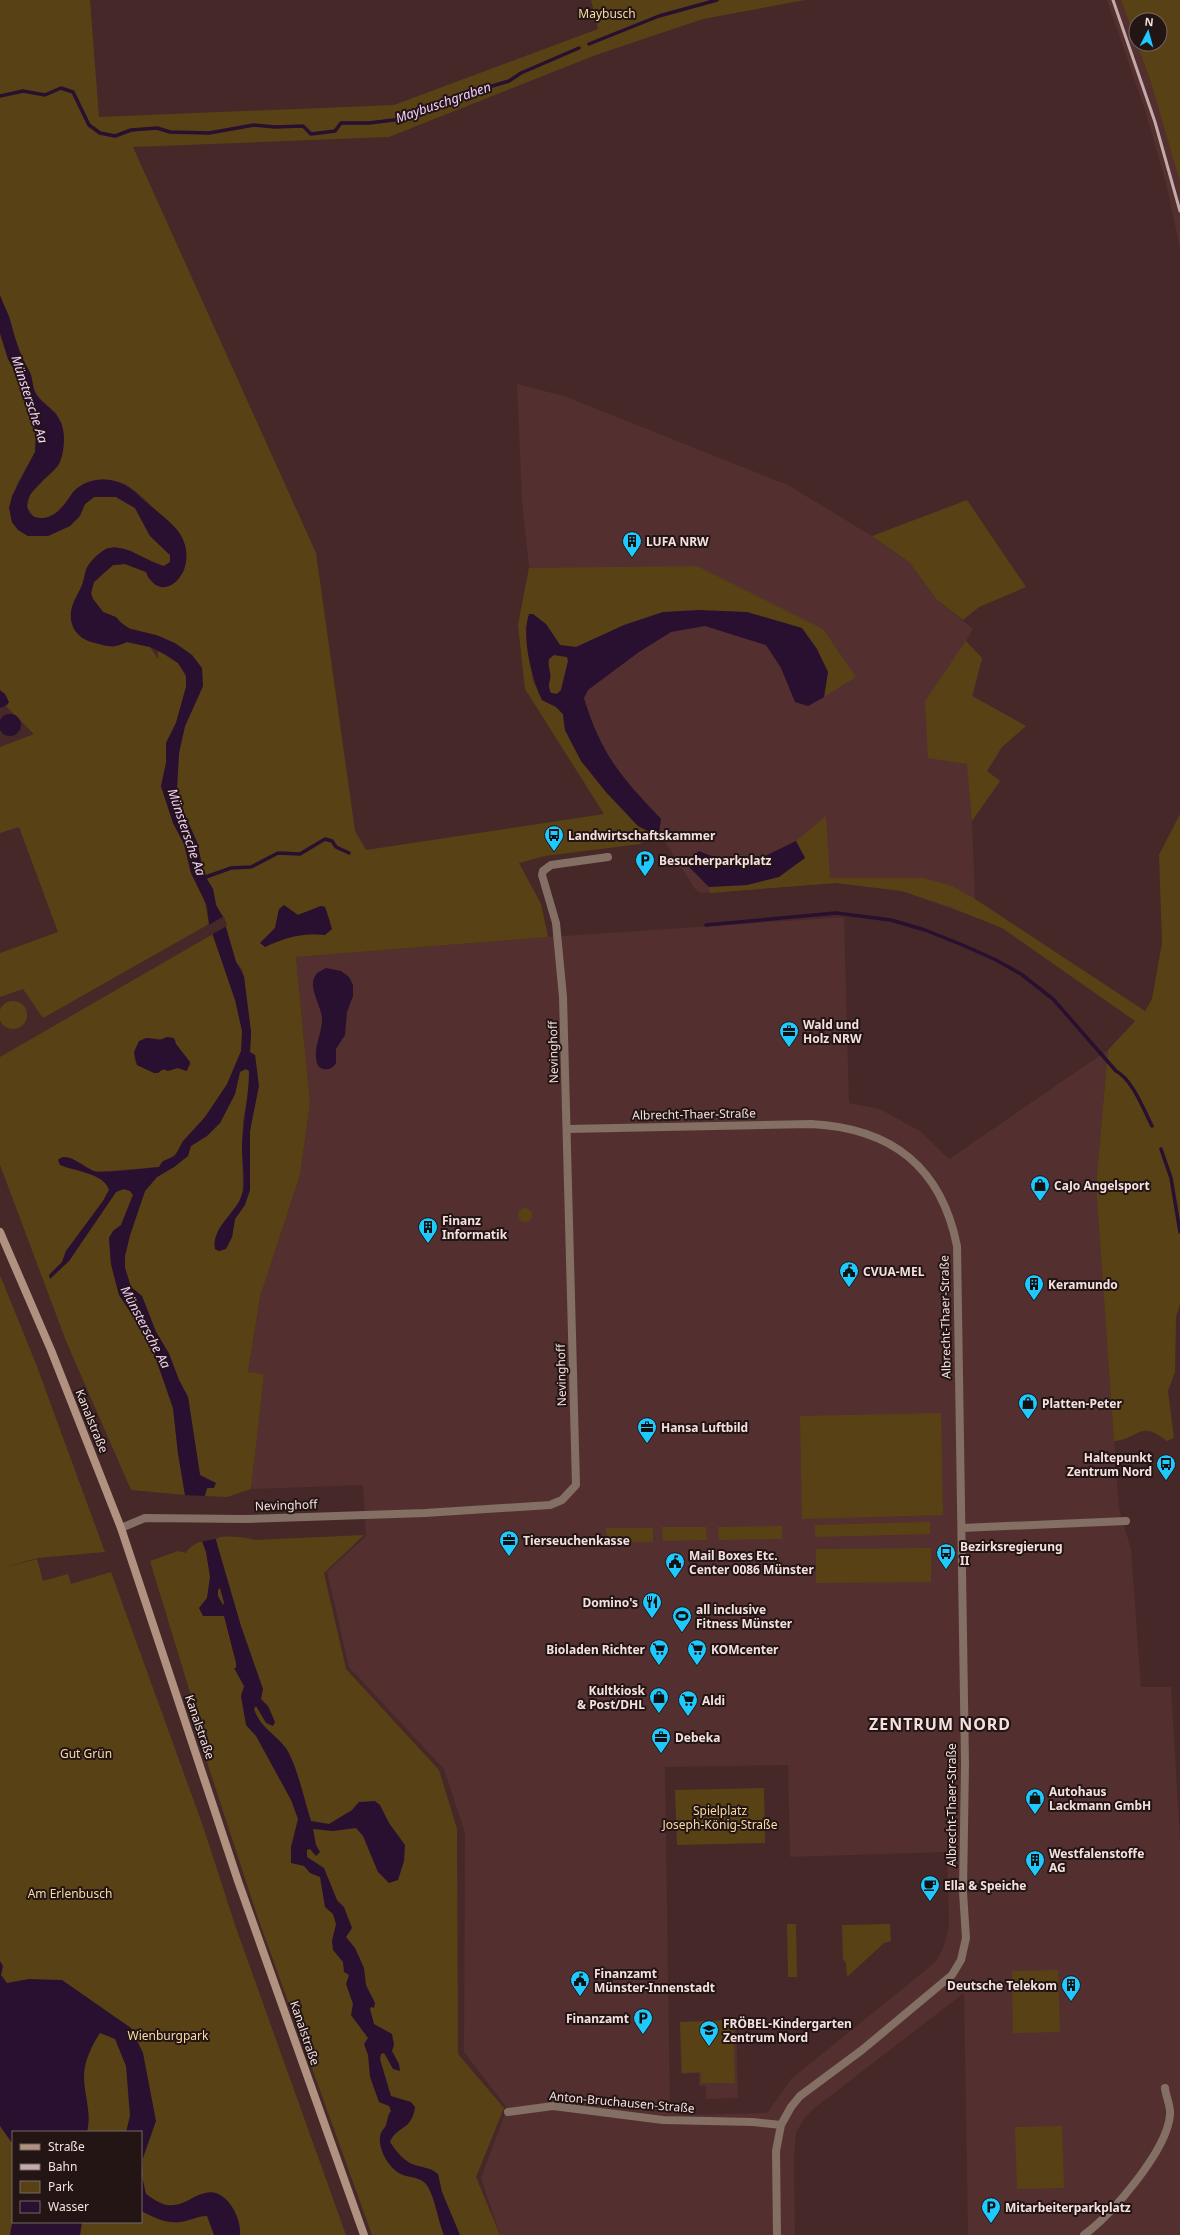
<svg xmlns="http://www.w3.org/2000/svg" width="1180" height="2235" viewBox="0 0 1180 2235" font-family="'Noto Sans',sans-serif">
<style>
.built{fill:#532f2f;fill-rule:evenodd}
.green{fill:#584215;fill-rule:evenodd}
.water{fill:#290f30;fill-rule:evenodd}
.pier{fill:#452827}
.lines{fill:none;stroke-linecap:round;stroke-linejoin:round}
.stream{stroke:#290f30;stroke-width:3.5}
.minor{stroke:#836f63;stroke-width:8}
.secondary{stroke:#b1917f;stroke-width:8}
.rail{stroke:#c2abaa;stroke-width:3}
.labels{text-anchor:middle;dominant-baseline:central;stroke-width:4;stroke-linejoin:round;paint-order:stroke}
.park-label{font-size:12px;fill:#fadba4;stroke:#221514}
.poi-label{font-size:12px;font-weight:bold;fill:#f4e0df;stroke:#221514;text-anchor:start}
.street-label{font-size:12px;fill:#f4e0df;stroke:#221514}
.water-label{font-size:13px;font-style:italic;fill:#f4cdff;stroke:#221514}
.district-label{font-size:16px;font-weight:bold;letter-spacing:1px;fill:#f4e0df;stroke:#221514}
</style>
<rect width="100%" height="100%" fill="#452827"/>
<path class="built" d="M1107,0H1121L1151,83L1180,182V248L1166,183L1146,113Z
M517,384L564,396L788,485L872,536L909,562L937,600L973,629L966,641L982,658L973,696L1026,726L1002,747L987,771L1000,781L972,821L975,899L969,915L902,891L836,883L701,893L695,889L659,833H650L640,844L518,625L529,568L522,501Z
M844,917L849,1103L880,1109L920,1131L949,1159L1108,1050L1096,1185L1119,1509L1131,1549L1141,1687H1171L1180,1840V2235H968L964,1993L816,2107L805,2117L796,2133L794,2160L795,2235H500L481,2178L507,2108L464,2052L465,1833L444,1769L349,1667L327,1572L366,1536L363,1485L251,1489L264,1374L248,1372L260,1297L300,1175L310,1103L296,957L548,937ZM788,1765L790,1857L947,1852L949,1925L944,1945L937,1960L927,1969L791,2079L767,2113L685,2115L677,2113L670,2107L665,1767Z
M736,2020L738,2098L706,2099V2086H699V2073L681,2074L680,2022Z"/>
<path class="green" d="M0,0H90L99,117L394,105L598,29L591,0H805L703,19L596,55L389,137L133,147L316,553L355,831L366,850L604,814L525,689L518,625L529,568L697,566L823,629L856,677L824,697L828,672L747,612L594,640L576,647L560,645L546,624L525,626L533,681L542,700L556,707L563,714L565,730L581,760L606,792L638,826L650,832L640,844L545,856L519,863L541,904L548,937L296,957L310,1103L300,1175L260,1297L248,1372L264,1374L251,1489L227,1497L204,1496L207,1488L210,1487L200,1475L188,1397L179,1380L169,1353L156,1332L142,1296L131,1287L125,1268V1256L130,1235L145,1191L157,1177L174,1167L185,1158L191,1146L220,1123L235,1094L240,1071L246,1069L249,1071V1087L243,1121L242,1149L243,1190L239,1202L219,1230L214,1245L232,1237L235,1219L250,1190V1131L258,1080L255,1056L250,1052L251,1032L242,969L236,962L223,917L216,905L213,889L204,875L197,842L180,804L177,787L179,753L185,726L203,686L192,655L162,637L125,627L118,619L103,612L93,599L91,593L94,582L113,565L125,564L146,572L148,578L160,585L183,573C190,555 186,537 171,524C157,513 138,489 122,483C70,464 66,530 33,516L27,507L30,495L59,463L63,449V429L56,413L39,398L33,388L31,374L22,358L0,295ZM284,906L298,915L321,906L325,907L330,921L325,935C305,932 284,938 265,947L261,942L275,928L279,910Z
M1121,0H1180V182L1151,83L1137,44H1160V20H1136V41Z
M0,333L8,359L26,391L36,436L35,452L17,484L10,513L12,522L18,530L28,536H48L70,526L85,504L94,497H116L135,508L150,536L170,555V562L164,566L128,551L114,547L106,549L88,566L84,582L72,608L71,617L75,631L82,638L113,647L127,642L150,647L158,659V651L178,663L186,677V687L176,723L166,743V763L161,786L173,823L184,844L191,873L204,898L209,924L43,1018L23,989L0,997V953L58,932L19,827L0,833V747L34,734L0,700Z
M967,500L1026,587L979,607L963,620L937,600L909,562L872,536Z
M966,641L982,658L972,696L1026,726L1002,747L987,771L1000,781L972,821L967,764L928,758L925,701Z
M554,655L567,657L568,661L561,690L557,694L551,693C546,683 552,680 550,673C549,667 548,665 549,659Z
M1180,814V1304L1176,1317L1175,1372L1168,1391L1174,1438L1167,1441C1139,1419 1140,1439 1114,1441L1096,1185L1108,1050L1135,1021L1002,928L950,907L902,891L836,883L710,893L709,887L747,885L805,858L796,841L826,816L830,878H923L952,886L975,899L1145,1011L1152,999L1162,943L1159,855Z
M213,934C224,965 249,1021 241,1052C234,1080 214,1107 196,1128C184,1141 178,1157 161,1163L159,1167L95,1172L71,1159L64,1167C77,1170 105,1174 109,1190L103,1201L66,1251L62,1262L49,1275L69,1261L116,1192L125,1189L130,1191L133,1195L121,1225L113,1231L109,1238L111,1264L119,1295L155,1349V1356L173,1408L178,1453L185,1495L131,1490L66,1341L0,1165V1057ZM147,1038L175,1040L176,1044L191,1064L185,1071L178,1068L152,1072L137,1065C131,1054 136,1047 143,1039Z
M-1 1015a14 14 0 1 1 28 0a14 14 0 1 1-28 0Z
M518 1215a7 7 0 1 1 14 0a7 7 0 1 1-14 0Z
M0,1275L36,1364L105,1552L37,1558L0,1569Z
M941,1413L943,1515L802,1519L800,1416Z
M930,1522V1534L815,1537V1525Z
M782,1526V1539L719,1540L718,1527Z
M662,1527H706L707,1540L663,1541Z
M606,1528H653V1542H607Z
M364,1535L324,1573L346,1669L439,1770L457,1829L458,2054L504,2108L476,2177L500,2235H372L258,1918L207,1762L192,1699L150,1561L178,1551L186,1553C198,1534 235,1534 255,1540Z
M931,1548V1582L816,1583V1549Z
M37,1559L43,1581L68,1574L71,1584L111,1572L204,1829L235,1925L346,2235H0V1569ZM13,2132H141V2222H13Z
M764,1788L765,1843L677,1845L675,1790Z
M787,1924H796L797,1977H788Z
M890,1924L891,1941L884,1943L847,1977L846,1963L843,1959L842,1925Z
M1058,1970L1060,2032L1013,2033L1012,1971Z
M733,2020L735,2083H701V2072L682,2073L680,2022Z
M1062,2126L1064,2188L1017,2189L1015,2127Z"/>
<path class="water" d="M0,295C3,304 9,314 11,323C14,334 17,346 22,357C24,363 28,368 30,373C34,382 32,391 39,398C52,412 63,415 64,437C64,446 63,456 59,464C51,477 19,494 29,512C34,521 49,519 56,513C63,508 68,499 73,492C91,473 121,477 138,495C149,506 173,522 180,534C202,569 162,610 146,572L125,564L113,565L94,582L91,593L93,599L103,612L116,617L120,622L130,629L156,635L175,643L192,655L202,668L203,686L185,726L179,753L177,787L180,804L197,842L204,874L213,889L216,905L223,917L236,962L244,976L251,1032L250,1052L255,1055L259,1086L250,1131V1190L245,1205L235,1219L232,1237L226,1249L219,1251L215,1249C211,1228 236,1213 242,1195C246,1183 242,1161 242,1147C243,1121 249,1096 249,1071L246,1069L240,1072L235,1094L220,1123L207,1136L191,1146L188,1156L174,1167L157,1177L145,1191L130,1235L125,1256V1268L131,1287L142,1296L156,1332L169,1354L179,1380L188,1397L200,1475L216,1483L214,1488H207L204,1499L241,1626L263,1689L261,1699L268,1706L275,1722L273,1726L266,1723L256,1706L254,1709C260,1727 274,1733 285,1747C296,1761 305,1802 311,1821L329,1824L352,1810L359,1802L375,1801L380,1805L389,1823L405,1845L404,1861L398,1880L389,1883L378,1872L363,1836L356,1828L333,1831L313,1829L316,1845L320,1852L316,1856L310,1849L307,1850V1857L324,1868L337,1900L344,1907L352,1928L346,1937L355,1948L364,1968L366,1985L375,2003L374,2008L371,2007L370,2009L374,2024L392,2034L394,2045L392,2051L399,2064L400,2071L393,2069L384,2053L381,2054L380,2059L391,2096L411,2102L415,2107C412,2131 396,2126 390,2142C396,2151 402,2159 412,2164C422,2168 430,2167 438,2174L442,2192L460,2235H444C438,2221 434,2192 425,2183C418,2176 406,2178 399,2173C388,2167 376,2146 381,2133C382,2130 385,2128 386,2125C388,2119 387,2116 391,2111L389,2106L379,2102L370,2077L368,2055L364,2044L368,2038L351,2015L353,2004L346,1984L349,1975L344,1972L343,1962L333,1950L332,1941L336,1924L333,1914L325,1907L320,1877L310,1873L304,1866L291,1863V1847L298,1819L291,1800L256,1736L246,1725L241,1696L244,1686L234,1668H236V1663L224,1616H203L199,1608L207,1598L210,1577L206,1552L185,1495L178,1453L173,1408L155,1356V1349L119,1295L111,1264L109,1238L113,1231L121,1225L133,1195L130,1191L123,1189L116,1192L69,1261L50,1279L49,1275L62,1262L66,1251L103,1201L109,1190C105,1173 73,1171 60,1165L58,1160C66,1150 85,1168 94,1171C102,1174 147,1168 159,1167L163,1161L175,1156L183,1141L205,1117L227,1084L241,1051L242,1031L235,1000L209,924L207,906L191,873L184,844L173,823L161,786L166,763V743L176,723L186,687V675L178,663L165,654L150,647L127,642C114,648 109,647 95,643C76,639 66,623 73,604C75,598 79,592 82,585C84,580 84,575 86,570C88,563 102,549 109,548C129,544 146,562 164,566L170,562V555L150,536L135,508L116,497H94L85,504L80,516L70,526L48,536H28L18,530L12,522L9,508L12,496L35,452L36,436L26,391L8,359L0,333ZM220,1588L224,1603L223,1605L218,1596V1590Z
M699,610L747,612L802,628L817,649L828,672L824,697L808,706L795,702L781,668L766,645L705,626L671,632L639,652L588,690L584,698C601,754 621,777 661,819L659,833L650,832L638,826L606,792L581,761L565,730L563,714L556,707L542,700C532,678 521,638 529,614H533L546,624L560,645L576,647L624,625L663,612ZM554,655L567,657L568,661L561,690L557,694L551,693C546,683 552,680 550,673C549,667 548,665 549,659Z
M0,690L5,694L9,702L7,705L0,708Z
M-1 725a11 11 0 1 1 22 0a11 11 0 1 1-22 0Z
M796,841L805,858L779,877L747,885L709,887L684,862L699,851L734,865L753,862Z
M284,905L298,915L321,906L325,907L332,929L325,935C304,932 283,938 265,947L260,943L275,928L279,909Z
M326,968L341,971L349,977L353,985V996L347,1012L345,1035L336,1049V1063C332,1070 325,1071 319,1067C310,1053 323,1033 322,1018C321,1004 306,986 317,973Z
M167,1037L174,1038L176,1044L190,1062L187,1071L178,1068L168,1071L163,1069L158,1073H154L137,1065L134,1052L139,1041L147,1038L160,1040Z
M0,1961L3,1966L1,1975L7,1983L29,1979L62,1980L131,2028L143,2053L156,2121L143,2158L142,2176L146,2194C152,2198 161,2205 168,2205C183,2207 192,2196 205,2193C226,2187 242,2218 240,2235H214L207,2216C197,2216 189,2221 180,2222C165,2224 154,2217 141,2211V2132H126L130,2116L126,2066L115,2039L100,2033C92,2045 84,2061 84,2076C84,2096 92,2112 87,2132H13L12,2143L0,2126Z
M13,2218V2222H82L80,2235H10Z"/>
<path class="pier" d="M224,916L227,926L211,935L207,926Z
M183,1495L206,1496L219,1538L200,1542Z"/>
<g class="lines">
<path class="stream" d="M589,44L659,16L717,0
M0,96L23,91L45,95L61,88L73,92L89,125L100,133L115,136L131,130L157,128L170,132L209,133L254,125L275,127L303,126L311,134L335,131L341,123H369L402,119L448,99L509,81L521,73L579,48
M203,878L231,868L251,867L278,853L300,854L325,839L332,841L336,847L349,853
M706,925L836,913L891,920L925,930L965,946L996,960L1021,974L1053,999L1116,1071C1132,1079 1144,1110 1152,1126
M1161,1149L1171,1178L1180,1232"/>
<path class="minor" d="M567,1129L811,1124C891,1128 941,1166 957,1246L965,1764L963,1892L966,1938L961,1960L952,1975L862,2050L800,2096L791,2107L781,2125L776,2151L777,2235
M121,1528L145,1518L245,1519L425,1513L550,1505L562,1500L576,1485L563,997L556,923L542,875L543,871L551,865L608,857
M962,1528L1126,1521
M508,2112L553,2106L663,2120L753,2122L781,2125
M1084,2235C1112,2214 1167,2151 1170,2115C1171,2106 1166,2097 1165,2088"/>
<path class="secondary" d="M0,1232L51,1350L121,1528L238,1881L364,2235"/>
<path class="rail" d="M1113,0L1155,122L1180,211"/>
</g>
<defs>
<g id="building-pin" transform="scale(1)"><path d="M0 17L-7.5 6A9.5 9.5 0 1 1 7.5 6Z" fill="#1ec9fd" stroke="#221514"/><path d="M-4-6H4V6H1V3H-1V6H-4ZM-2.5-4.3h1.7v1.8h-1.7ZM.8-4.3h1.7v1.8H.8ZM-2.5-1h1.7V.8h-1.7ZM.8-1h1.7V.8H.8Z" fill="#111"/></g>
<g id="bus-pin" transform="scale(1)"><path d="M0 17L-7.5 6A9.5 9.5 0 1 1 7.5 6Z" fill="#1ec9fd" stroke="#221514"/><path d="M-5-6H5V4H4V6H2V4H-2V6H-4V4H-5ZM-3.5-4V0h7V-4ZM-3.5 1.2v1.5H-2V1.2ZM2 1.2v1.5H3.5V1.2Z" fill="#111"/></g>
<g id="parking-pin" transform="scale(1)"><path d="M0 17L-7.5 6A9.5 9.5 0 1 1 7.5 6Z" fill="#1ec9fd" stroke="#221514"/><path d="M-3.5-5.5H1a3.5 3.5 0 0 1 0 7H-1V5.5H-3.5ZM-1-3.4V-.6H.8a1.4 1.4 0 0 0 0-2.8Z" fill="#111"/></g>
<g id="office-pin" transform="scale(1)"><path d="M0 17L-7.5 6A9.5 9.5 0 1 1 7.5 6Z" fill="#1ec9fd" stroke="#221514"/><path d="M-6-3h4V-5.5h4V-3h4V5H-6ZM-1-4.5V-3h2v-1.5ZM-6 0V1H6V0Z" fill="#111"/></g>
<g id="shop-pin" transform="scale(1)"><path d="M0 17L-7.5 6A9.5 9.5 0 1 1 7.5 6Z" fill="#1ec9fd" stroke="#221514"/><path d="M-5-2.5h2.3a2.7 3.5 0 0 1 5.4 0H5L5.5 6h-11ZM-1.5-2.5h3a1.5 2.3 0 0 0-3 0Z" fill="#111"/></g>
<g id="civic-pin" transform="scale(1)"><path d="M0 17L-7.5 6A9.5 9.5 0 1 1 7.5 6Z" fill="#1ec9fd" stroke="#221514"/><path d="M-.6-6.5H3V-4.5H.6V-3L4-1V1h2V6H-6V1h2V-1L-.6-3ZM-1.2 2.5V6h2.4V2.5Z" fill="#111"/></g>
<g id="restaurant-pin" transform="scale(1)"><path d="M0 17L-7.5 6A9.5 9.5 0 1 1 7.5 6Z" fill="#1ec9fd" stroke="#221514"/><path d="M-5-6h1v4h1v-4h1v4h1v-4h1v5L-1.5 .5V6h-2V.5L-5-1ZM5-6V6H3V1.5H1.5Q1.5-4 5-6Z" fill="#111"/></g>
<g id="stadium-pin" transform="scale(1)"><path d="M0 17L-7.5 6A9.5 9.5 0 1 1 7.5 6Z" fill="#1ec9fd" stroke="#221514"/><path d="M0-5a6.5 5 0 1 0 0 10a6.5 5 0 1 0 0-10ZM-3.5-1.8h7v3.6h-7Z" fill="#111"/></g>
<g id="supermarket-pin" transform="scale(1)"><path d="M0 17L-7.5 6A9.5 9.5 0 1 1 7.5 6Z" fill="#1ec9fd" stroke="#221514"/><path d="M-6-5.5h2.5l.6 2H6L4.5 2H-2.5L-4.4-4H-6ZM-1.5 3.2a1.3 1.3 0 1 0 .1 0ZM3 3.2a1.3 1.3 0 1 0 .1 0Z" fill="#111"/></g>
<g id="cafe-pin" transform="scale(1)"><path d="M0 17L-7.5 6A9.5 9.5 0 1 1 7.5 6Z" fill="#1ec9fd" stroke="#221514"/><path d="M-5.5-4.5H6V0H3Q3 3.5 0 3.5H-2.5Q-5.5 3.5-5.5 0ZM3-3.2v2h1.7v-2ZM-6 4.5H4V6H-6Z" fill="#111"/></g>
<g id="school-pin" transform="scale(1)"><path d="M0 17L-7.5 6A9.5 9.5 0 1 1 7.5 6Z" fill="#1ec9fd" stroke="#221514"/><path d="M0-5L7-2L0 1L-7-2ZM-4 1L0 2.5L4 1V4Q0 6-4 4Z" fill="#111"/></g>
</defs>
<g fill-rule="evenodd">
<use href="#building-pin" x="632" y="541"/>
<use href="#bus-pin" x="554" y="835"/>
<use href="#parking-pin" x="645" y="860"/>
<use href="#office-pin" x="789" y="1031"/>
<use href="#shop-pin" x="1040" y="1185"/>
<use href="#building-pin" x="428" y="1227"/>
<use href="#civic-pin" x="849" y="1271"/>
<use href="#building-pin" x="1034" y="1284"/>
<use href="#shop-pin" x="1028" y="1403"/>
<use href="#office-pin" x="647" y="1427"/>
<use href="#bus-pin" x="1166" y="1464"/>
<use href="#office-pin" x="509" y="1540"/>
<use href="#bus-pin" x="946" y="1553"/>
<use href="#civic-pin" x="675" y="1562"/>
<use href="#restaurant-pin" x="652" y="1602"/>
<use href="#stadium-pin" x="682" y="1616"/>
<use href="#supermarket-pin" x="659" y="1649"/>
<use href="#supermarket-pin" x="697" y="1649"/>
<use href="#shop-pin" x="659" y="1697"/>
<use href="#supermarket-pin" x="688" y="1700"/>
<use href="#office-pin" x="661" y="1737"/>
<use href="#shop-pin" x="1035" y="1798"/>
<use href="#building-pin" x="1035" y="1860"/>
<use href="#cafe-pin" x="930" y="1885"/>
<use href="#civic-pin" x="580" y="1980"/>
<use href="#building-pin" x="1071" y="1985"/>
<use href="#parking-pin" x="643" y="2018"/>
<use href="#school-pin" x="709" y="2030"/>
<use href="#parking-pin" x="991" y="2207"/>
</g>
<g class="labels">
<g class="park-label">
<text x="607" y="13">Maybusch</text>
<text x="86" y="1753">Gut Grün</text>
<text x="720" y="1810">Spielplatz<tspan x="720" dy="14">Joseph-König-Straße</tspan></text>
<text x="70" y="1893">Am Erlenbusch</text>
<text x="168" y="2035">Wienburgpark</text>
</g>
<g class="poi-label">
<text x="646" y="541">LUFA NRW</text>
<text x="568" y="835">Landwirtschaftskammer</text>
<text x="659" y="860">Besucherparkplatz</text>
<text x="803" y="1024">Wald und<tspan x="803" dy="14">Holz NRW</tspan></text>
<text x="1054" y="1185">CaJo Angelsport</text>
<text x="442" y="1220">Finanz<tspan x="442" dy="14">Informatik</tspan></text>
<text x="863" y="1271">CVUA-MEL</text>
<text x="1048" y="1284">Keramundo</text>
<text x="1042" y="1403">Platten-Peter</text>
<text x="661" y="1427">Hansa Luftbild</text>
<text x="1152" y="1457" text-anchor="end">Haltepunkt<tspan x="1152" dy="14">Zentrum Nord</tspan></text>
<text x="523" y="1540">Tierseuchenkasse</text>
<text x="960" y="1546">Bezirksregierung<tspan x="960" dy="14">II</tspan></text>
<text x="689" y="1555">Mail Boxes Etc.<tspan x="689" dy="14">Center 0086 Münster</tspan></text>
<text x="638" y="1602" text-anchor="end">Domino's</text>
<text x="696" y="1609">all inclusive<tspan x="696" dy="14">Fitness Münster</tspan></text>
<text x="645" y="1649" text-anchor="end">Bioladen Richter</text>
<text x="711" y="1649">KOMcenter</text>
<text x="645" y="1690" text-anchor="end">Kultkiosk<tspan x="645" dy="14">&amp; Post/DHL</tspan></text>
<text x="702" y="1700">Aldi</text>
<text x="675" y="1737">Debeka</text>
<text x="1049" y="1791">Autohaus<tspan x="1049" dy="14">Lackmann GmbH</tspan></text>
<text x="1049" y="1853">Westfalenstoffe<tspan x="1049" dy="14">AG</tspan></text>
<text x="944" y="1885">Ella &amp; Speiche</text>
<text x="594" y="1973">Finanzamt<tspan x="594" dy="14">Münster-Innenstadt</tspan></text>
<text x="1057" y="1985" text-anchor="end">Deutsche Telekom</text>
<text x="629" y="2018" text-anchor="end">Finanzamt</text>
<text x="723" y="2023">FRÖBEL-Kindergarten<tspan x="723" dy="14">Zentrum Nord</tspan></text>
<text x="1005" y="2207">Mitarbeiterparkplatz</text>
</g>
<g class="street-label">
<text transform="translate(553 1052) rotate(-91)">Nevinghoff</text>
<text transform="translate(694 1114) rotate(-1)">Albrecht-Thaer-Straße</text>
<text transform="translate(945 1317) rotate(-91)">Albrecht-Thaer-Straße</text>
<text transform="translate(561 1375) rotate(-91)">Nevinghoff</text>
<text transform="translate(92 1421) rotate(68)">Kanalstraße</text>
<text transform="translate(286 1505) rotate(-2)">Nevinghoff</text>
<text transform="translate(200 1727) rotate(71)">Kanalstraße</text>
<text transform="translate(951 1805) rotate(-90)">Albrecht-Thaer-Straße</text>
<text transform="translate(305 2033) rotate(71)">Kanalstraße</text>
<text transform="translate(622 2102) rotate(5)">Anton-Bruchausen-Straße</text>
</g>
<g class="water-label">
<text transform="translate(443 102) rotate(-19)">Maybuschgraben</text>
<text transform="translate(30 399) rotate(72)">Münstersche Aa</text>
<text transform="translate(187 832) rotate(71)">Münstersche Aa</text>
<text transform="translate(146 1327) rotate(62)">Münstersche Aa</text>
</g>
<g class="district-label">
<text x="940" y="1724">ZENTRUM NORD</text>
</g>
</g>
<rect x="12" y="2131" width="130" height="92" fill="#221514" stroke="#766665"/>
<rect x="20" y="2144" width="20" height="6" fill="#b1917f" stroke="#766665"/>
<text x="48" y="2151" font-size="12" fill="#f4e0df">Straße</text>
<rect x="20" y="2164" width="20" height="6" fill="#c2abaa" stroke="#766665"/>
<text x="48" y="2171" font-size="12" fill="#f4e0df">Bahn</text>
<rect x="20" y="2181" width="20" height="12" fill="#584215" stroke="#766665"/>
<text x="48" y="2191" font-size="12" fill="#f4e0df">Park</text>
<rect x="20" y="2201" width="20" height="12" fill="#290f30" stroke="#766665"/>
<text x="48" y="2211" font-size="12" fill="#f4e0df">Wasser</text>
<g transform="translate(1148 32) rotate(6)"><circle r="19" fill="#221514" stroke="#766665"/>
<path d="M0-3L7 15L0 10L-7 15Z" fill="#1ec9fd"/>
<text y="-6" font-size="11" font-weight="bold" text-anchor="middle" fill="#f4e0df">N</text>
</g>
</svg>
